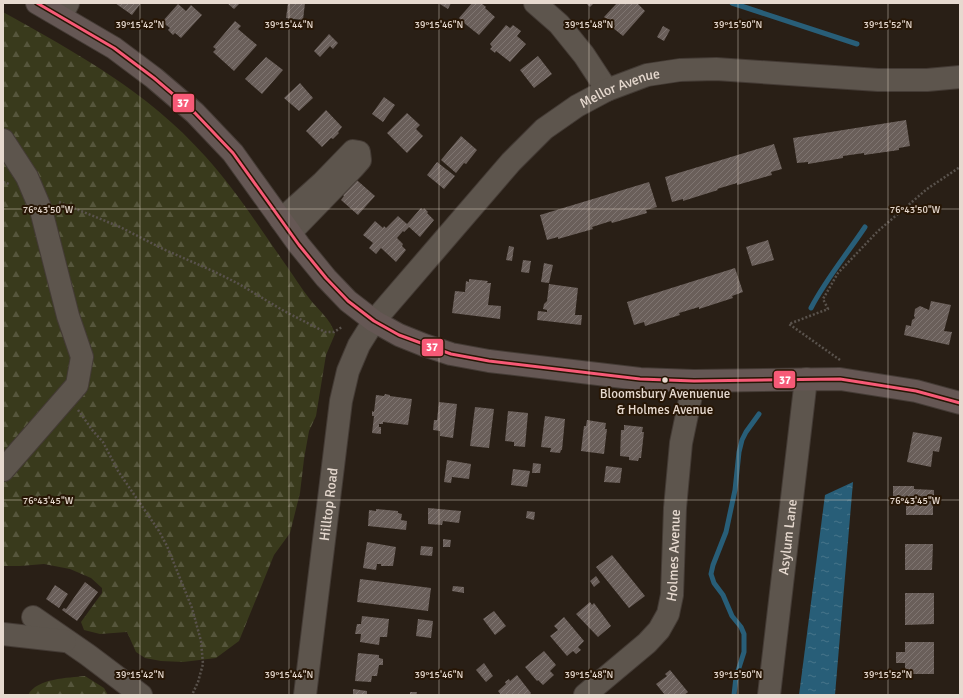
<svg xmlns="http://www.w3.org/2000/svg" width="963" height="698" viewBox="0 0 963 698" font-family="Signika,sans-serif">
<style>
.forest{fill:url(#forest-firs)}
.water{fill:url(#water-ripples)}
.lines{fill:none;stroke-linecap:round;stroke-linejoin:round}
.stream{stroke:#285e78;stroke-width:5}
.building{fill:url(#building-hatch)}
.minor-casing{stroke:#443b35;stroke-width:24}
.major-casing{stroke:#443b35;stroke-width:24}
.path{stroke:#59524c;stroke-width:2.5;stroke-dasharray:2 2;stroke-linecap:butt}
.minor{stroke:#5d554d;stroke-width:22}
.major{stroke:#655754;stroke-width:22}
.bus-1-casing{stroke:#271605;stroke-width:6}
.bus-1{stroke:#f75a77;stroke-width:3}
.ticks{fill:none;stroke:#e6d9cf;stroke-width:1;stroke-opacity:0.45}
.bus-dot{fill:#e6d9cf;stroke:#271605;stroke-width:1.5}
.labels{text-anchor:middle;dominant-baseline:central;stroke-width:4;stroke-linejoin:round;paint-order:stroke}
.bus-label{font-size:13px;fill:#e6d9cf;stroke:#271605}
.street-label{font-size:14px;fill:#e6d9cf;stroke:#271605}
.ticks-label{font-size:10px;text-anchor:middle;fill:#e6d9cf;stroke:#271605;stroke-width:4;stroke-linejoin:round;paint-order:stroke}
.line-badge{stroke:#271605;stroke-width:1.5}
.badge-label{font-size:11px;text-anchor:middle;font-weight:bold;fill:#fff}
</style>
<defs>
<pattern id="forest-firs" width="22" height="20" patternUnits="userSpaceOnUse"><rect width="22" height="20" fill="#393a1c"/><path d="M5 1l3.5 6h-7zM16 11l3.5 6h-7z" fill="#56563c"/></pattern>
<pattern id="water-ripples" width="26" height="14" patternUnits="userSpaceOnUse"><rect width="26" height="14" fill="#285e78"/><path d="M2 4q2-2 4 0t4 0M15 11q2-2 4 0t4 0" fill="none" stroke="#47748a"/></pattern>
<pattern id="building-hatch" width="6" height="6" patternUnits="userSpaceOnUse"><rect width="6" height="6" fill="#6a5f5a"/><path d="M-1 1l2-2M0 6l6-6M5 7l2-2" fill="none" stroke="#7f7571"/></pattern>
</defs>
<rect width="100%" height="100%" fill="#291f16"/>
<path class="forest" d="M3,12C78,54 147,91 205,156C236,190 261,230 288,268C295,278 301,288 309,298C318,310 331,319 335,334L326,355L316,416L309,431L304,459L300,493L290,533L274,555L239,641L216,658L183,662L161,661L145,658L136,652L127,632L100,634L84,630L81,622L102,593V588L91,578L70,569L44,564L20,566H3Z
M85,676L104,688L108,695H28C37,678 68,678 85,676Z"/>
<path class="water" d="M853,482L835,695H799L825,495Z"/>
<g class="lines">
<path class="stream" d="M732,3L857,44
M811,308C826,279 847,254 865,227
M734,695L736,677L744,652V634L741,627L732,616L723,595L714,583L711,574L713,565L726,532L735,490L739,452L742,440L746,432L759,414"/>
</g>
<path class="building" d="M115,3H141L132,15Z
M227,3H240L234,9Z
M288,3H305L303,20L286,18Z
M438,3H451L448,9Z
M472,3H481L486,7L485,8L495,17L479,35L464,23L463,25L461,22L462,21L459,18Z
M586,3H594L590,7Z
M617,3H637L645,11L623,36L613,28L615,26L604,17Z
M178,4L186,11L191,5L202,15L181,38L175,33L173,35L168,30L170,28L162,22Z
M235,21L241,26L238,29L257,45L234,71L213,52L216,49L213,47Z
M506,25L510,28L513,25L521,31L517,36L526,44L510,62L496,51L495,53L490,49L492,47L490,44Z
M663,26L670,30L664,41L657,37Z
M329,34L338,43L333,49L330,46L320,57L314,51Z
M538,56L552,74L534,88L520,70Z
M266,57L283,70L262,94L245,79Z
M300,83L313,98L299,111L284,98Z
M384,97L395,105L383,122L372,114Z
M326,110L342,127L338,132L339,133L333,139L331,138L322,147L306,131Z
M407,113L420,125L416,129L423,136L407,153L387,133Z
M906,120L910,146L899,148V150L864,155V153L843,156V158L808,164V162L797,163L793,138Z
M461,136L477,150L466,164L464,163L456,173L441,160Z
M774,144L782,169L771,172L772,175L737,185V183L717,189L718,190L683,201V199L672,202L665,177Z
M437,162L455,176L444,189L427,175Z
M351,175L375,196L358,215L341,200L344,196L338,191Z
M649,182L657,207L646,210L647,213L612,223L611,221L592,227L593,229L558,239V237L547,240L540,215Z
M421,208L423,210L424,208L428,212L427,213L434,220L420,237L409,227L404,232L403,231L397,238L403,244L402,246L406,250L396,262L381,248L376,254L369,248L373,243L363,235L375,221L383,228L384,226L386,228L398,216L407,224Z
M768,240L774,260L752,266L746,247Z
M509,246L514,247L512,261L506,260Z
M523,260L531,261L529,273L521,272Z
M544,263L553,265L549,283L541,282Z
M735,268L743,292L732,296L733,298L699,309V307L679,313L680,315L645,326L644,322L634,325L627,302Z
M469,279L488,281L487,283H491L488,305L501,306L500,319L452,313L455,291L465,292L466,281L469,282Z
M549,284L578,288L575,315H582L581,325L537,320L538,311L547,312V310L543,309L544,304L547,301Z
M931,301L951,305L944,331L952,332L949,345L904,335L906,325L911,326L912,320L915,318L914,316L915,309L920,306L929,310Z
M385,394L390,395V396L412,399L408,425L383,422V424H379V427H381V434L372,433L374,416H372V411L374,412L376,395L384,396Z
M439,402L457,404L453,438L440,436V431L433,430L434,420H437Z
M475,407L494,409L489,448L470,446Z
M508,411L528,413L525,447L514,446V442L505,441Z
M545,416L565,419L562,450H561L560,453L550,452L551,448L541,447Z
M587,420L606,423L605,429H607L604,454L581,451L584,426H586Z
M624,425L643,427L642,432H644L641,458H639L638,461L629,460V457L620,456L621,430H624Z
M913,432L942,437L939,452L933,451L931,467L907,462Z
M447,460L471,464L469,479L452,477L451,483L444,482Z
M533,463L541,464L540,473H532Z
M606,466L622,468L620,483L604,482Z
M513,469L530,471L527,487L511,485Z
M893,486H914V489L934,490V499H933V515H906V501H893Z
M428,508L461,511L459,523L443,521L442,525L428,524Z
M376,509L398,511V513L402,514L401,520L407,521L406,530L368,526L369,510L376,511Z
M527,511L535,512L534,520L526,518Z
M443,539L451,540L450,547H443Z
M367,542L396,547L393,566H381V564H377L376,570L363,568Z
M905,544H933L932,570H905Z
M421,546L433,547L432,556L420,555Z
M612,555L645,596L629,608L596,567Z
M596,576L600,582L594,587L590,581Z
M360,579L431,588L428,611L357,602Z
M85,582L98,592L77,621L62,610L64,608L66,609Z
M55,585L68,594L59,608L46,599Z
M453,586L464,587V593L452,591Z
M905,593H934V624L905,625Z
M590,602L592,605L594,603L611,626L598,637L576,614Z
M494,611L506,626L495,635L483,619Z
M362,616L389,619L387,637H380L379,645L360,642L361,634H355L357,624H361Z
M564,617L584,641L578,647L581,650L576,654L573,651L567,656L550,636L558,630L554,626Z
M418,619L433,621L431,638L416,636Z
M905,642H934V674H905V663H896V652H905Z
M544,651L556,665L550,671L554,675L543,685L538,680L537,681L525,667Z
M358,653L379,655V658L383,659V665H379L377,676H372L371,682L355,681Z
M484,663L493,676L486,682L476,670Z
M670,670L688,692L684,695H665L656,684L667,676L665,674Z
M517,675L531,693L529,695H501L498,691L506,684L505,682L509,679L510,681Z
M353,689L367,691V695H353Z
M410,692H417L416,695H410Z"/>
<g class="lines">
<g class="minor-casing">
<g id="minor">
<path d="M535,3L559,24L584,55L607,90"/>
<path d="M61,16L68,3"/>
<path d="M3,140L27,177L41,210L68,316L82,357L77,385L3,470"/>
<path d="M281,220L322,183L353,151L359,152L360,160L353,168L291,232"/>
<path d="M33,617L88,655L141,695"/>
<path d="M3,634L65,641"/>
<path id="s1" d="M305,695L341,401L348,371L359,345L374,321L511,162L544,129L577,106L607,90L647,75L680,70L716,69L878,80H927L960,77"/>
<path id="s2" d="M585,695L647,643L659,630L668,614L672,595L675,508L681,443L694,381"/>
<path id="s3" d="M769,695L806,379"/>
</g>
</g>
<g class="major-casing">
<path id="major" d="M37,3L114,48L154,78L195,113L233,153L299,245L326,278L348,301L374,321L399,335L424,345L451,354L489,361L640,379L694,381L840,379L916,391L960,403"/>
</g>
<path class="path" d="M3,182L9,184
M59,202L120,227L163,249L213,271L239,284L284,311L325,332H334L342,327
M840,360L789,324L828,309L823,299L838,273L878,231L927,189L960,167
M78,410L93,431L103,442L118,471L159,531L167,546L192,608L201,641L203,664L198,682L192,695"/>
<use href="#minor" class="minor"/>
<use href="#major" class="major"/>
<g class="bus-1-casing">
<path id="bus-1" d="M37,3L114,48L154,78L195,113L233,153L299,245L326,278L348,301L374,321L399,335L451,354L489,361L640,379L694,381L840,379L916,391L960,403"/>
</g>
<use href="#bus-1" class="bus-1"/>
</g>
<path class="ticks" d="M140,3V695M289,3V695M439,3V695M589,3V695M738,3V695M888,3V695M3,209H960M3,500H960"/>
<circle class="bus-dot" cx="665" cy="380" r="3.5"/>
<g class="labels">
<g class="bus-label">
<text x="665" y="394">Bloomsbury Avenuenue<tspan x="665" dy="16">&amp; Holmes Avenue</tspan></text>
</g>
<g class="street-label">
<text stroke="none"><textPath href="#s1" startOffset="727">Mellor Avenue</textPath></text>
<text stroke="none"><textPath href="#s1" startOffset="192">Hilltop Road</textPath></text>
<text stroke="none"><textPath href="#s3" startOffset="159">Asylum Lane</textPath></text>
<text stroke="none"><textPath href="#s2" startOffset="176">Holmes Avenue</textPath></text>
</g>
</g>
<g class="ticks-label">
<text x="140" y="28">39°15'42"N</text>
<text x="289" y="28">39°15'44"N</text>
<text x="439" y="28">39°15'46"N</text>
<text x="589" y="28">39°15'48"N</text>
<text x="738" y="28">39°15'50"N</text>
<text x="888" y="28">39°15'52"N</text>
<text x="915" y="213">76°43'50"W</text>
<text x="48" y="213">76°43'50"W</text>
<text x="48" y="504">76°43'45"W</text>
<text x="915" y="504">76°43'45"W</text>
<text x="140" y="678">39°15'42"N</text>
<text x="289" y="678">39°15'44"N</text>
<text x="439" y="678">39°15'46"N</text>
<text x="589" y="678">39°15'48"N</text>
<text x="738" y="678">39°15'50"N</text>
<text x="888" y="678">39°15'52"N</text>
</g>
<g class="line-badge">
<rect x="172" y="93" width="23" height="20" rx="4" fill="#f75a77"/>
<rect x="421" y="338" width="23" height="19" rx="4" fill="#f75a77"/>
<rect x="773" y="370" width="23" height="19" rx="4" fill="#f75a77"/>
</g>
<g class="badge-label">
<text x="183" y="107">37</text>
<text x="432" y="351">37</text>
<text x="785" y="384">37</text>
</g>
<rect width="963" height="698" fill="none" stroke="#e6d9cf" stroke-width="8"/>
</svg>
